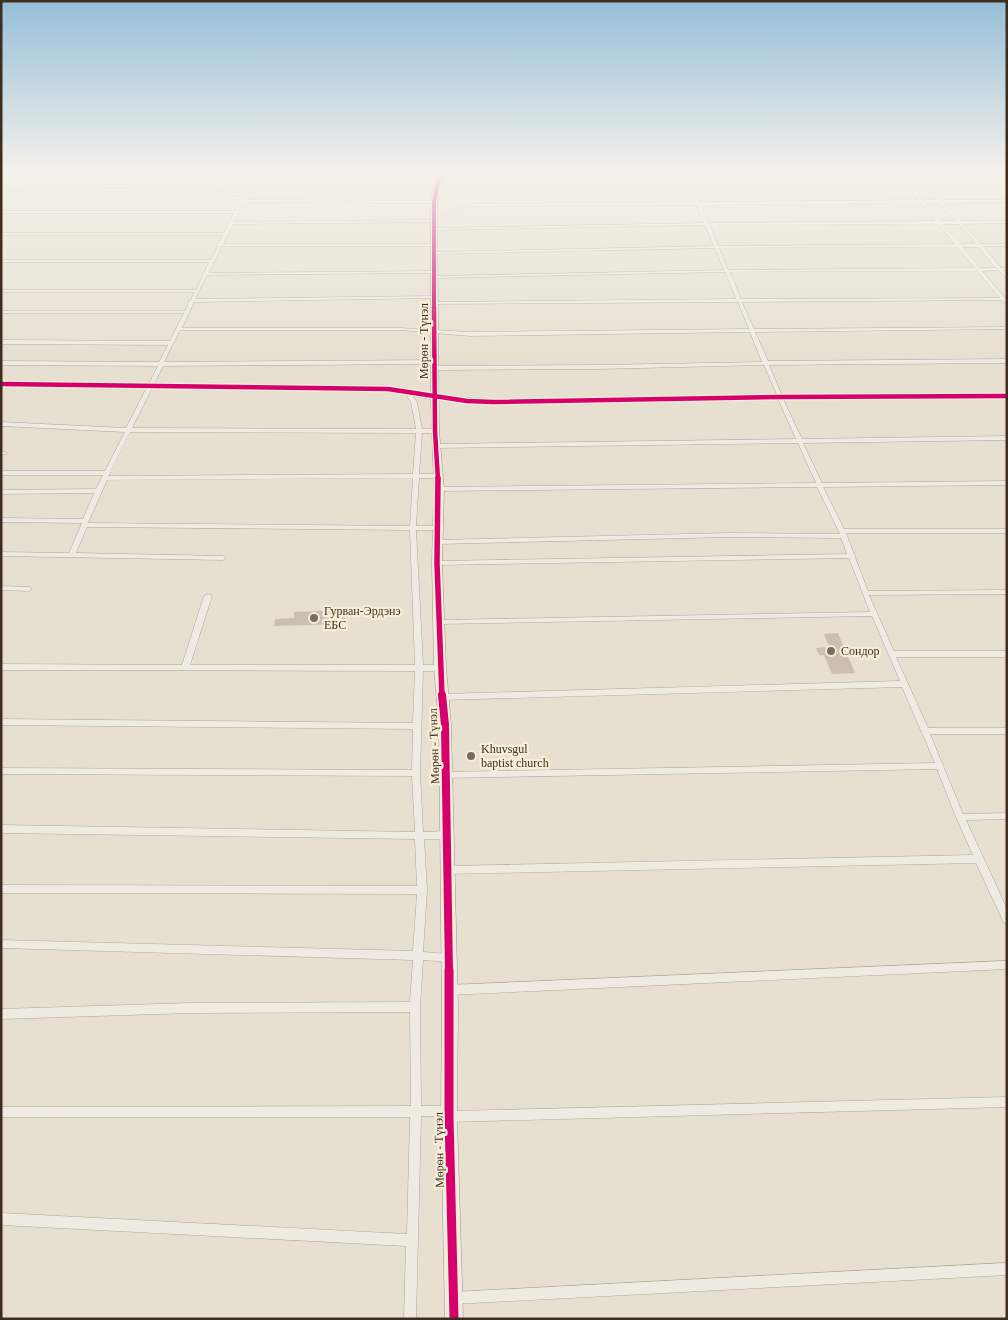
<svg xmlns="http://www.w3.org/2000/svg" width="1008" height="1320" viewBox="0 0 1008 1320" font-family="'Times New Roman',serif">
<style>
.building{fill:#cbbfb2}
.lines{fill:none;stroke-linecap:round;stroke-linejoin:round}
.street-casing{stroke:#ada599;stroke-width:1}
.secondary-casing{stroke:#9c958a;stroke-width:1}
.street{fill:#efebe3;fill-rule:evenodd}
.secondary{fill:#efebe3;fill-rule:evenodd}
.cycleway-far4-casing{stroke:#f7eed8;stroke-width:5.5}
.cycleway-far3-casing{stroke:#f7eed8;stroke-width:7}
.cycleway-far2-casing{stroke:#f7eed8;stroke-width:9}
.cycleway-far1-casing{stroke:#f7eed8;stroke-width:11}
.cycleway-casing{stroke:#f7eed8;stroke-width:12}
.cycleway-far4{stroke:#d6006c;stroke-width:4}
.cycleway-far3{stroke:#d6006c;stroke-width:4.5}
.cycleway-far2{stroke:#d6006c;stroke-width:5.5}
.cycleway-far1{stroke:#d6006c;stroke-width:8}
.cycleway{stroke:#d6006c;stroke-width:9}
.poi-dot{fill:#786c5e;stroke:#f7eed8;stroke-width:2}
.labels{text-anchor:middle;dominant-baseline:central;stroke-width:4.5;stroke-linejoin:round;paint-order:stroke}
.street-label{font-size:12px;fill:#3d2e20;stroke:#f7eed8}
.poi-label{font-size:12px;fill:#3d2e20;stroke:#f7eed8;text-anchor:start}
</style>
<rect width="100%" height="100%" fill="#e7e0d1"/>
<path class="building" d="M347,610L343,624L274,626L275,619L294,618V612Z
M838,633L855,673L832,674L824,655H819L816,648L829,647L824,634Z"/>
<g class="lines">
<g class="street-casing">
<path id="street" d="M911,173H915L920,178H1007V180H922L941,200H1007V202L944,203L961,221H1007V223L963,224L981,244H1007V246H983L1001,268H1007V270H1003L1007,275V279L998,270L982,271L1005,298H1007V302H1003L1002,300L742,302L754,329L1007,327V329L755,332L768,361L1007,359V363L769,365L782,395L1007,394V398L783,399L802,439L1007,436V440L803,443L822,483L1007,481V485L823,487L844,529H1007V533H846L854,554L856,556L855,557L868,591L1007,590V594L869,595L894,651H1007V657H896L928,728H1007V734H930L963,814L1007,813V819L966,820L1007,909V924L1004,923L976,863L447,874L444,873L442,870L444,867L447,866L973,855L956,817L937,769L446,778L443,777L442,775L443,773L446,772L935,763L902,687L443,700L439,697L443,694L900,681L872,616L439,624L435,622L439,620L870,612L849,558L437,565L434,563L437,561L847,554L841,538L729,537L438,544L435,542L438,540L729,533L840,534L817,487L439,491L436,489L439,487L816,483L798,443L436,448L433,446L436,444L796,439L778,399L493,404L436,399L433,397L436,395L493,400L777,395L764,365L599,369L436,370L433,368L436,366L599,365L762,362L750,332L470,336L400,330H180L164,362L436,360L439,362L436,364L163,366L132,428L416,429L411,402L403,391L406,389L408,390L417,402L422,429H435L438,431L435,433H422L419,474H438L441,476L438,478H419L416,526H438L441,528L438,530H416L423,665H440L444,668L440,671H423L420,773L423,832L447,831L450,832L451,835L450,838L447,839H424L427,890L423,952L449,954L452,955L454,958L452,961L449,962L423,960L420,1007L421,1106H449L453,1107L454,1111L1007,1097V1107L449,1122L445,1121L444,1116H421L416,1319H404L406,1246L1,1225V1213L407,1234L410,1117H1V1107L411,1106L410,1012L191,1013L1,1019V1009L191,1003L410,1002L413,960L1,948V940L413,951L417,894L1,893V885L417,886L415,839L1,833V825L415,832L412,776L1,774V768L412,770L413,729L1,725V719L413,723L415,671L1,670V664L182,665L204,596L208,594L212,596L190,665H415L410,530L87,527L76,553L223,556L226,558L223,560L1,556V552L69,553L82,523L1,522V518L83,519L94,493L1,494V490L96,489L103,475H1V471H105L125,432L1,426V422L126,428L158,366L1,365V361L159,362L168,345L1,344V340L170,341L184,313H1V311H185L189,302V301L191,300L194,292H1V290H196L203,275L202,274L204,273L209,262H1V260H211L218,246L217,245L223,235H1V233H224L234,213H1V211H235L243,196L217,193L105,191V189H106L217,191L246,194L245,200L434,201L436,202L434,203L243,202L234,222L435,220L437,221L435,222L233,224L223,244H434L436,245L434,246H222L209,273L434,271L436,272L434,273L207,275L195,299L435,296H437V298L194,302L182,328H400L470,332L749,329L738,302L436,304L434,303L436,302L736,299L725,272L434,278L432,277L434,276L724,270L715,248L434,254L432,253L434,252L714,246L705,225L434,230L432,229L434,228L704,223L697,205L473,206L436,218L433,217L473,204L695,202L684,181L437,186L406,181L253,182L1,191V189L253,180L406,179L437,184L685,179L900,178L902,177L904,178H916ZM902,180L919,200L700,202L688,181ZM906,180H918L937,200H923ZM921,203L936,221L708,223L701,205ZM925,203H939L957,221H940ZM938,224L955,244L718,246L710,225ZM942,224H959L976,244H960ZM957,247L975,268L728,270L719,248ZM962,247H978L996,268H980ZM977,271L1000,298L741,299L730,272ZM130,432L416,433L413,474L108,476L111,473L110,472ZM413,478L410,526L88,523L107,480Z
M1,451L6,452L7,453L6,454L1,455Z
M1,586L29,587L32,589L29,591L1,590Z
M1007,961V969L449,995L445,993L444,990L445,987L449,985Z
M1007,1263V1275L454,1304L450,1302L448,1298L450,1294L454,1292Z"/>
</g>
<g class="secondary-casing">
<path id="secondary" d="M437,173H443L437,202L439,431L444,489L442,563L446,668L451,725L458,1008L457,1117L463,1319H445L441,1117L442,1008L439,725L434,668L432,563L434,489L431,399L388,391L1,386V382L388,387L431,394V202Z"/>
</g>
<use href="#street" class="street"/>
<use href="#secondary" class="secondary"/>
<g class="cycleway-far4-casing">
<path id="cycleway-far4" d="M434,308V202L440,173"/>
</g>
<g class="cycleway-far3-casing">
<path id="cycleway-far3" d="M434,307L435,431L438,480
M1,384L388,389L467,401L493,402L780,397L1007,396"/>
</g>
<g class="cycleway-far2-casing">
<path id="cycleway-far2" d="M438,478L437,563L442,696"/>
</g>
<g class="cycleway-far1-casing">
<path id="cycleway-far1" d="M442,695L445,725L449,972"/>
</g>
<g class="cycleway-casing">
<path id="cycleway" d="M449,970V1117L454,1319"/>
</g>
<use href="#cycleway-far4" class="cycleway-far4"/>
<use href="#cycleway-far3" class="cycleway-far3"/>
<use href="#cycleway-far2" class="cycleway-far2"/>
<use href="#cycleway-far1" class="cycleway-far1"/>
<use href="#cycleway" class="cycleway"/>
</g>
<linearGradient id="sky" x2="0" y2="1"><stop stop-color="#96bed9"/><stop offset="0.48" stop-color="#f4f1ea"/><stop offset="1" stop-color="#f4f1ea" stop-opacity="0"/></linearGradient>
<rect width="1008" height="358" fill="url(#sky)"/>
<g class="poi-dot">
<circle cx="314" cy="618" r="5"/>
<circle cx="831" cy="651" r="5"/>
<circle cx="471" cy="756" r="5"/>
</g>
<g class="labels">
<g class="street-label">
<text transform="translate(424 341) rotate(-90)">Мөрөн - Түнэл</text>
<text transform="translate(434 746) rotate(-92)">Мөрөн - Түнэл</text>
<text transform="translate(439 1150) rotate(-91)">Мөрөн - Түнэл</text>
</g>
<g class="poi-label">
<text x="324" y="611">Гурван-Эрдэнэ<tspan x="324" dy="14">ЕБС</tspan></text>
<text x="841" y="651">Сондор</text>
<text x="481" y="749">Khuvsgul<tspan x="481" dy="14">baptist church</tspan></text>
</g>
</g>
<rect width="1008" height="1320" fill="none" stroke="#3d2e20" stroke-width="5"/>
</svg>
